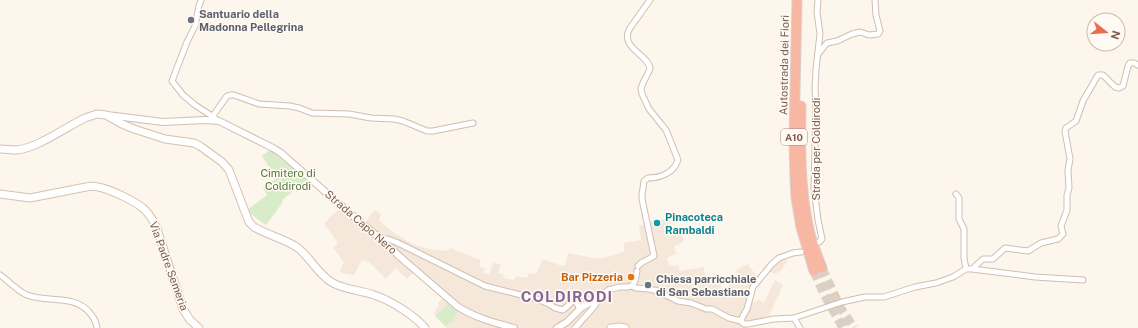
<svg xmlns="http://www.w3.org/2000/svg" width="1138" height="328" viewBox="0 0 1138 328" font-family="'Public Sans',sans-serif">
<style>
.residential{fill:#f5e8da}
.green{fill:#d8ecc9}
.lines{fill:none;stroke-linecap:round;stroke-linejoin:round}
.motorway-tunnel{stroke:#dcd0c4;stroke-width:9;stroke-dasharray:9 4.5;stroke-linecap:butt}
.minor-casing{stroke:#d1beb0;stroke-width:7}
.tertiary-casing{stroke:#d1beb0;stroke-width:8}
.secondary-casing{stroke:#d6c0b0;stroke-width:9}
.motorway-casing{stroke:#dad1cd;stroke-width:11}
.minor{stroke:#fff;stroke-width:5}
.tertiary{stroke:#fff;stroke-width:6}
.secondary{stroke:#fff;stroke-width:7}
.motorway{stroke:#f7b7a3;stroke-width:9}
.worship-dot{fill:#6b7280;stroke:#fffaf3;stroke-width:1.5}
.culture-dot{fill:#0f9aa8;stroke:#fffaf3;stroke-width:1.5}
.food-dot{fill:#e8710a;stroke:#fffaf3;stroke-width:1.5}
.labels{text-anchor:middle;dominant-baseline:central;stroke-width:3;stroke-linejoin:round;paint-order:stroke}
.shield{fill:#fffaf3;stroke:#a28b7f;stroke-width:1}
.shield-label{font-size:10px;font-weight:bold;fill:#7a5c4d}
.worship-label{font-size:11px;font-weight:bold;fill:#5b616d;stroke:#fffaf3;text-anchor:start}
.street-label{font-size:11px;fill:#7a5c4d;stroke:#fffaf3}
.park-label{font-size:11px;fill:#537a41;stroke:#fffaf3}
.culture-label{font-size:11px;font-weight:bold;fill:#0d838f;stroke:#fffaf3;text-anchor:start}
.food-label{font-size:11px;font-weight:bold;fill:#c56008;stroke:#fffaf3;text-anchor:end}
.district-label{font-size:15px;font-weight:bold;letter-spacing:1px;fill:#846695;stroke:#fffaf3}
</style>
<rect width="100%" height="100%" fill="#fdf6ec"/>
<path class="residential" d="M344,205L365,223L374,210L381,214L379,220L389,229L407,241L418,246L428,249L448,251L450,248L481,260L479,267L485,268L483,273L489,274L494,262L501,265L498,273L504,275L503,278L514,280L516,276L527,278L529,273L536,274L543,259L559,265L565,266L568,253L594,258H603L624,252V243L641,240L639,226L653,221L670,218L671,231L676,232L682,235L684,240L680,244L674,246L676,254L667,258L669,266L678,265L680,271L704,267L705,278H711V283L720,282L722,289H730L729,283L738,276L736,270L748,264L757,277L763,272L767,266L774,259L782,255L787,262L780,272L774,274L769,271L754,288L751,303L759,300L764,303L775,280L783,285L768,318L745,325L747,328H447L434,313L439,305L438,303L443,297L415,271L407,279L396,268L386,279L369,262L362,260L354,275L341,273L340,270L344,262L333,248L338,243L324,224L331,216Z"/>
<path class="green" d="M270,150L307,179L300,186L282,200L283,202L266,225L257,219L247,210L267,195L263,188L275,179L274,177L276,174L267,164L262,156Z
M449,303L458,312L451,323H449L446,327L435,316Z"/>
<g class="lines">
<path class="motorway-tunnel" d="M822,268L840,307L854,328
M814,271L823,292L843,328"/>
<g class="minor-casing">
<path id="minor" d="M201,0L199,6L195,26L187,42L172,81L183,95L195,105L215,118
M818,0L817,12L820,34L816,69L815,88L816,109L814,188L818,220L822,239L819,242
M818,54L827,43L837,41L852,34L860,32L869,35L878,34L880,31L876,15L875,0
M210,120L227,96L230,95H234L259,104L290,106L299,108L312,113L349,114L371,118L394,119L403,121L427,131H433L473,123
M956,194L959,198V219L964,229V258L966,269
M382,239H388L396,242L485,286L537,299L549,304L555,308L563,310C568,307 570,302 575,300L580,309
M638,266L641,263L654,256L642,199V195L644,181L648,178C660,178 674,173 678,160L666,130L649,109L642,94L641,88L643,83L650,69C650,55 618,48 630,28L650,0
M972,269L1035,277L1083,280
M0,275C9,281 17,291 27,295C48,303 73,294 89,312C94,317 96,321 97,328
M632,286L635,281L637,271
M609,290L619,287H627L632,286L636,288L649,289L658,291L678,301L691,303L706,309H712L729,318L741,321L744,324H748L774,319L794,318L842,302L865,297H884L915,287L936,283L953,277L966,269H972L983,259H993L995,257L1005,248L1028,251L1041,243L1058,239L1063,234L1061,226L1067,210V195L1069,188L1068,170L1070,159L1065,131L1066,128L1076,121L1083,101L1098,75H1103L1115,87L1119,88L1123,86L1128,66L1130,63H1134L1138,65
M794,318L800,328
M741,321L743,316L747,309L753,287L772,264L779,258L793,253L801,252
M575,328L593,308L599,299"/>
</g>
<g class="tertiary-casing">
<path id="tertiary" d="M107,115L163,122L205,120L219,121L273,148L281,153L361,223L380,238L399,256L457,306C473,317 495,323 514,328
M557,328L567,322L582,307L599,298L609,290"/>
</g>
<g class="secondary-casing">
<path id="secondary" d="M0,149C5,149 11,150 16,150C36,149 66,127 85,118L97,114L106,115L122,124L134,129L165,139L194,143L200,146L222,162L229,170L249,222L254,227C267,235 286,239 298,248C311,258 318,275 333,283C346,290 360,290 374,295C390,300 414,315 425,328
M0,194L30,198L86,187C90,186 94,186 98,187C110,189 137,202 145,210C151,216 154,222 157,229L183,309L190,320L199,328
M611,328L619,327L625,328"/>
</g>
<g class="motorway-casing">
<path id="motorway" d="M797,0L794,140L795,177L796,197L801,227L814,271
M801,106C800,147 800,189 809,230C812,243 817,255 822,268"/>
</g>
<use href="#minor" class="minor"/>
<use href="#tertiary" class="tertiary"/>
<use href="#secondary" class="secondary"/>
<use href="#motorway" class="motorway"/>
</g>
<g class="worship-dot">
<circle cx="191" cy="20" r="4"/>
<circle cx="648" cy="285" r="4"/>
</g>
<circle class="culture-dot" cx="657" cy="223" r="4"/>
<circle class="food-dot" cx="631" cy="277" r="4"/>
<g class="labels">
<rect class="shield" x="781" y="129" width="26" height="16" rx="3"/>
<g class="shield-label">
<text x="794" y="137">A10</text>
</g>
<g class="worship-label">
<text x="199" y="14">Santuario della<tspan x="199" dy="13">Madonna Pellegrina</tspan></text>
<text x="656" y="279">Chiesa parricchiale<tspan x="656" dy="13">di San Sebastiano</tspan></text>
</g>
<g class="street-label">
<text transform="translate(784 65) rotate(-89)">Autostrada dei Fiori</text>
<text transform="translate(816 149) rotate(-90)">Strada per Coldirodi</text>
<text transform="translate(361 222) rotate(41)">Strada Capo Nero</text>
<text transform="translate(169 266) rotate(70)">Via Padre Semeria</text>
</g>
<g class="park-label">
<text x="288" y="173">Cimitero di<tspan x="288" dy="13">Coldirodi</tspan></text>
</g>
<g class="culture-label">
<text x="665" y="217">Pinacoteca<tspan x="665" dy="13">Rambaldi</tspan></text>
</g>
<g class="food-label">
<text x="623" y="277">Bar Pizzeria</text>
</g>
<g class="district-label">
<text x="567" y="296">COLDIRODI</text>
</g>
</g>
<g transform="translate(1106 32) rotate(107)"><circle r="19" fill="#fffaf3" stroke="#cabbb1"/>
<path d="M0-3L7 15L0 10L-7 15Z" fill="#e76f51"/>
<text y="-6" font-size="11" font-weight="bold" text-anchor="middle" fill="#7a5c4d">N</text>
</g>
</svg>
